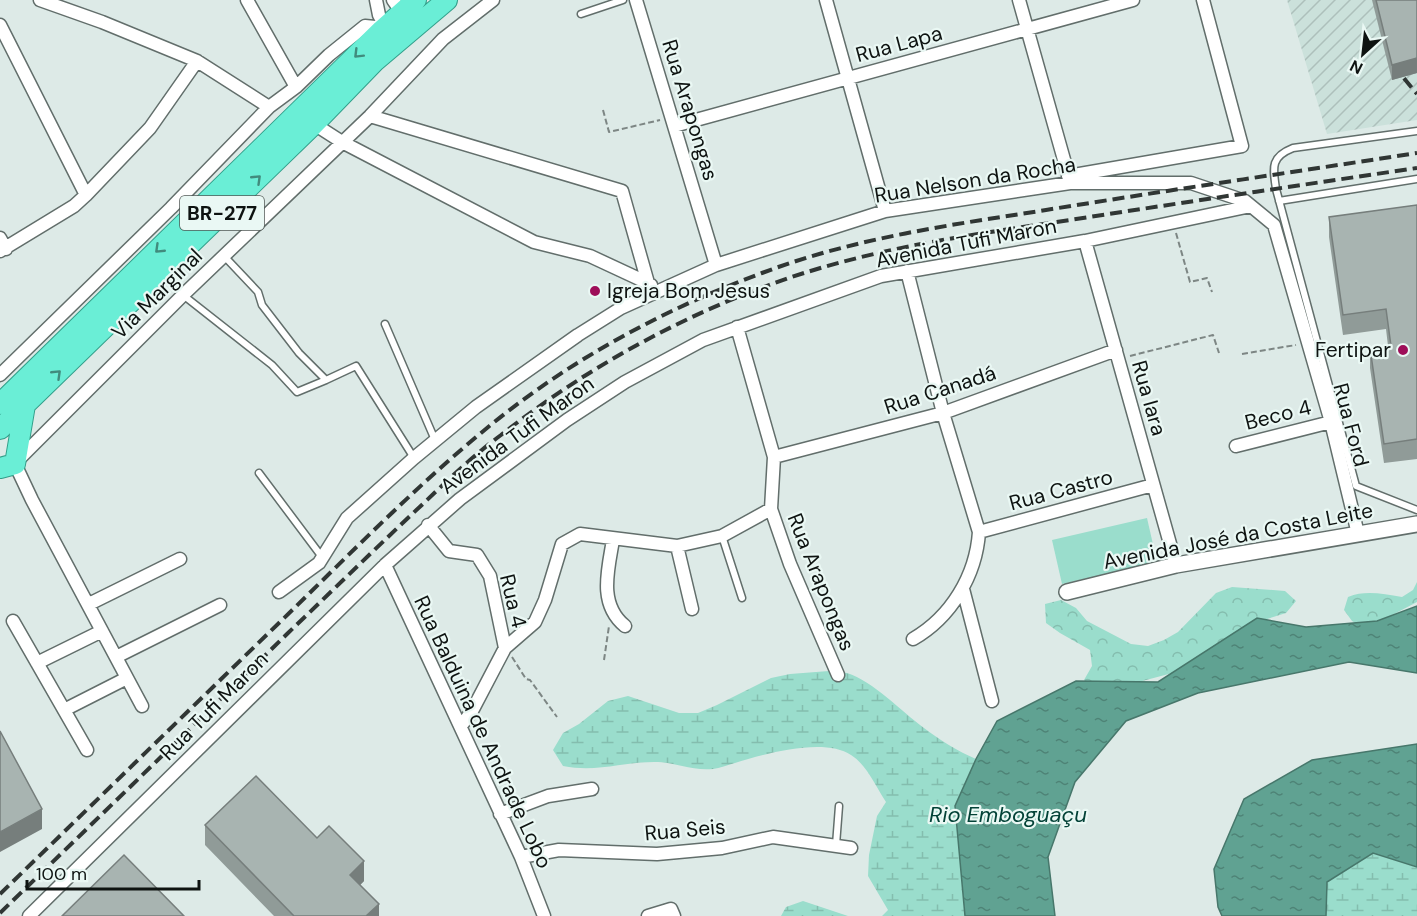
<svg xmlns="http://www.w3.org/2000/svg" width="1417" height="916" viewBox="0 0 1417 916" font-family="'DM Sans',sans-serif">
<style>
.industrial{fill:url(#industrial-furrows)}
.forest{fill:url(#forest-crowns)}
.wetland{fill:url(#wetland-marsh)}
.park{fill:#9addcc}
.water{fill:url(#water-ripples);stroke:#47776b;stroke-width:1.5}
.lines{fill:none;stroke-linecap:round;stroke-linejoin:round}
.service-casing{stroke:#626e6b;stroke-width:9}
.minor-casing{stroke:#626e6b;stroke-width:15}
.tertiary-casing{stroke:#626e6b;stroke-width:18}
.trunk-casing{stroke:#329f8a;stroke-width:22}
.path{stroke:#7d8684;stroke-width:2;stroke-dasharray:6 3;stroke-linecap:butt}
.service{stroke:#fff;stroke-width:6}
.minor{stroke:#fff;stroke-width:12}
.tertiary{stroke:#fff;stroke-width:15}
.trunk{stroke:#6aeed6;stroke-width:20}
.rail{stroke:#303634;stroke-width:4;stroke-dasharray:12 6;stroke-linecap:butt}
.wall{fill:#909b98}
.shaded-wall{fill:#767e7c}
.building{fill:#a8b4b1;stroke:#767e7c;stroke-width:1.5}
.oneway{stroke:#418b7d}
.poi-dot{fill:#9e0e59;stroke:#eaf8f4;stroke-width:2}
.labels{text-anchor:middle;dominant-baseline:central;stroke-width:4.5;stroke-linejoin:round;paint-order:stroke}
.shield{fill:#eaf8f4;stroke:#505855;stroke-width:1.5}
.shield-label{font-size:20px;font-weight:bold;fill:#0e1311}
.street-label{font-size:21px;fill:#0e1311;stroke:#eaf8f4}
.poi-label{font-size:21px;fill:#0e1311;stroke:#eaf8f4;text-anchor:start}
.water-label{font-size:22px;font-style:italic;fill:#034237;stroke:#eaf8f4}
</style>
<defs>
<pattern id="industrial-furrows" width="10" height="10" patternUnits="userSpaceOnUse" patternTransform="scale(1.5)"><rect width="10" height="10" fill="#cbe1db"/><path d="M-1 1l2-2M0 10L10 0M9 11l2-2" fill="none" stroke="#adc0bb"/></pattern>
<pattern id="forest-crowns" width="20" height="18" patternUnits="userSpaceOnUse" patternTransform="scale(1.5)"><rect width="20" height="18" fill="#9addcc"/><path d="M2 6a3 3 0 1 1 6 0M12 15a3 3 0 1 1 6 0" fill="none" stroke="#84bdae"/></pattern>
<pattern id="wetland-marsh" width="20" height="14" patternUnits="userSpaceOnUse" patternTransform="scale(1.5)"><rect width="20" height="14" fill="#9addcc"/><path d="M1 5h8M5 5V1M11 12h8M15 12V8" fill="none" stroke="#84bdae"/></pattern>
<pattern id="water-ripples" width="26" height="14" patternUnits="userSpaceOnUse" patternTransform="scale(1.5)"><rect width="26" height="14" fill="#60a292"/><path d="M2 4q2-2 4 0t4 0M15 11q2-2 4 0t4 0" fill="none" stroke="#4e8376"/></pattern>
</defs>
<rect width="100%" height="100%" fill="#ddeae7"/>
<path class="industrial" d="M1287,0H1417V120L1327,134Z"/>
<path class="forest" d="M1417,582V602L1375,624L1362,627L1352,621L1344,610L1348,597C1366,590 1382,594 1402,597L1413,590Z
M1232,587L1285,591L1296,601L1286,613L1254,623L1180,671L1097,693L1084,680L1092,666L1090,650L1060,633L1046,623L1045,604L1061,600L1076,608L1087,621L1131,644L1148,646L1164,640L1178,632L1216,593Z"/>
<path class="wetland" d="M829,671C835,672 842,672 847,673C873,681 902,712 924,728C940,740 957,751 976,759L955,806L965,916H882L888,910L868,876L869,855L877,816L886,802C876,787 867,765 851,755C824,737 764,754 735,763C727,765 720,768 713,769C693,771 677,763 658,762C625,761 598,773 563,766L553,750L563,733L579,724L608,701L628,696L679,713H698L717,705L771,678L790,674Z
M1373,853L1417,867V916H1326L1327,882Z
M803,901L848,916H781L786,907Z"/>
<path class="park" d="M1147,518L1157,562L1062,584L1052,540Z"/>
<path class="water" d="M1417,606V673L1349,662L1198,693L1126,721L1075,782L1048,857L1055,916H965L955,806L976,759L997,721L1076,681L1158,682L1257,618L1306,627L1377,621Z
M1417,744V867L1373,853L1327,882L1326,916H1222L1218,907L1214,869L1244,799L1312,760Z"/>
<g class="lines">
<g class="service-casing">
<path id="service" d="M581,14L623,0
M1417,131L1293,148C1270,157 1273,168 1276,189L1356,486L1417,510
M1279,201L1417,179
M224,256L258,292L262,305L299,353L326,380L356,366L414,458
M183,295L272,365L297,392L326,380
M385,324L435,440
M259,473L322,557
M722,536L742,598
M836,845L839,806"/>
</g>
<g class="minor-casing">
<path id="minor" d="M40,0L102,22L197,61L269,107
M247,0L296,87
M376,0L379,15L388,32
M393,0L405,17
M636,0L716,265
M826,0L885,211
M1019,0L1070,181
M0,25L86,195
M370,116L622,191L648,283L651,285
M314,124L342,142L534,242L590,256L648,283
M674,126L1133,0
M1068,176L1242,146L1203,0
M0,238L6,249
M1085,241L1176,565
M0,251L74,206L86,195L150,128L197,61
M907,271L943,413L979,532C976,576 951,617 913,639
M737,327L774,457L771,509L790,564L838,675
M0,375L171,208L269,107L296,87L329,55L365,26L385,28
M1236,446L1331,422
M774,457L943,413L1116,350
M16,462L183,295L370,116L443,39L493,0
M15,464L32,500L142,706
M428,525L449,551L477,555L490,576L505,648
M979,532L1153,485
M613,540C608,570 598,604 625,626
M677,546L692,609
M385,565L521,857L544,916
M963,589L992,701
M279,592L319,563L347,518L414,458L476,407L578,335L621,308L716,265L885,211L1070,183H1191L1245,201L1274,225L1331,422L1358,534
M89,604L180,559
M13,621L87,750
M116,657L220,605
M37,663L102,631
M64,710L127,678
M461,726L472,711L505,648L535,622L545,600L562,544L580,534L677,546L722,536L771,509
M500,814L548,796L592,789
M521,857L559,850L657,854L722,848L773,837L851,848
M29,916L385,565L460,499L567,420L625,382L703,340L881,276L1085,241L1251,206
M648,916L671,909L674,916"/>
</g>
<g class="tertiary-casing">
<path id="tertiary" d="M1067,592L1176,565L1417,524"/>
</g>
<g class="trunk-casing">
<path id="trunk" d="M0,404L382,30L416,0
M0,429L314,124L375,61L447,0
M0,468L15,464L25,405"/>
</g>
<path class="path" d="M603,110L609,132L660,120
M1176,233L1190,282L1207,278L1212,292
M1242,354L1296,345
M1130,356L1213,335L1219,353
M512,657L526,679L530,680L557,717
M604,660L609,626"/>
<use href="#service" class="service"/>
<use href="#minor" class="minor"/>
<use href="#tertiary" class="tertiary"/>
<use href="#trunk" class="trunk"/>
<path class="rail" d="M1399,61L1403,77L1417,94
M0,894C94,803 187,712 281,621C348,556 415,487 487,428C568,361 664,309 762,273C854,238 950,225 1046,210C1170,190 1293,172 1417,153
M0,913C96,820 192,727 287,634C333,590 379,545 426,501C450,478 474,455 501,435C581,372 673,320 769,285C866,249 969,235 1070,220C1186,202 1301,185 1417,168"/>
</g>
<path class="wall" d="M1372,0H1417V73L1392,80Z
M1417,205V459L1384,463L1370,368V348L1388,346L1386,329L1343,335L1329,237V217Z
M205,825L317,838L364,881L360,885L379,916H274L205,845Z"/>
<path class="shaded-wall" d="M1417,58V73L1392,80V65Z
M42,809V829L0,852V832Z
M364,861V881L350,895V875Z
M379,904V916H366Z"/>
<path class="building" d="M1376,0H1417V58L1392,65Z
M1417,205V439L1384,444L1370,348L1391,346L1386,309L1343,315L1329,217Z
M0,731L42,809L0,832Z
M256,776L317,838L329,826L364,861L350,875L379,904L366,916H294L205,825Z
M124,855L184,916H62Z"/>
<defs><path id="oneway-chevron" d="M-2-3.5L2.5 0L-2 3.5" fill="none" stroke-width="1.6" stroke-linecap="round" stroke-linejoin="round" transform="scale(1.5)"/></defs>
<g class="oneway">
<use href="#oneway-chevron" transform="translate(358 54) rotate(135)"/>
<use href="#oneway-chevron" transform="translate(257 179) rotate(-44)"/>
<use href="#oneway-chevron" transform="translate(159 249) rotate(136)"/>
<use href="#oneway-chevron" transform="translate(57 374) rotate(-44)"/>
</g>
<g class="poi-dot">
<circle cx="595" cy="291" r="6"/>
<circle cx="1403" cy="350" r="6"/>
</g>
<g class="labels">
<rect class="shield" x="180" y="196" width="84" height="34" rx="4.5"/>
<g class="shield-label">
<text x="222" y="213">BR-277</text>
</g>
<g class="street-label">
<text transform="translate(899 44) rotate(-15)">Rua Lapa</text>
<text transform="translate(690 110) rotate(73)">Rua Arapongas</text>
<text transform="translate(975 180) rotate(-9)">Rua Nelson da Rocha</text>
<text transform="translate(966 243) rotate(-11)">Avenida Tufi Maron</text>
<text transform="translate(157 294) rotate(-45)">Via Marginal</text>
<text transform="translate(940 390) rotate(-18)">Rua Canadá</text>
<text transform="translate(1149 398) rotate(74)">Rua Iara</text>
<text transform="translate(1278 415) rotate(-14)">Beco 4</text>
<text transform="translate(1351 425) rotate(75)">Rua Ford</text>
<text transform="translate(517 435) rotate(-36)">Avenida Tufi Maron</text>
<text transform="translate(1061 490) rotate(-15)">Rua Castro</text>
<text transform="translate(1238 536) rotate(-11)">Avenida José da Costa Leite</text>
<text transform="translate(821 582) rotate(68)">Rua Arapongas</text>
<text transform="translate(513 601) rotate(76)">Rua 4</text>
<text transform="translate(214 706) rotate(-45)">Rua Tufi Maron</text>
<text transform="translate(483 732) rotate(65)">Rua Balduina de Andrade Lobo</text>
<text transform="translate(685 830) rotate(-5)">Rua Seis</text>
</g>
<g class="poi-label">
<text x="607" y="291">Igreja Bom Jesus</text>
<text x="1391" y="350" text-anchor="end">Fertipar</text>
</g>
<g class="water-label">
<text x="1008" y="814">Rio Emboguaçu</text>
</g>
</g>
<g transform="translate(1363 54) rotate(207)" stroke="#eaf8f4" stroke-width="4.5" paint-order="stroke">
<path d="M0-4.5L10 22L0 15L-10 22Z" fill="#0e1311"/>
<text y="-9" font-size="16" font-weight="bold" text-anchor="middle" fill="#0e1311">N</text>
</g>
<path d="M27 880v9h172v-9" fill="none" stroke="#0e1311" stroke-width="3"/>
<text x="36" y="880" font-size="18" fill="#0e1311" stroke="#eaf8f4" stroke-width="4.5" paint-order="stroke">100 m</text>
</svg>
